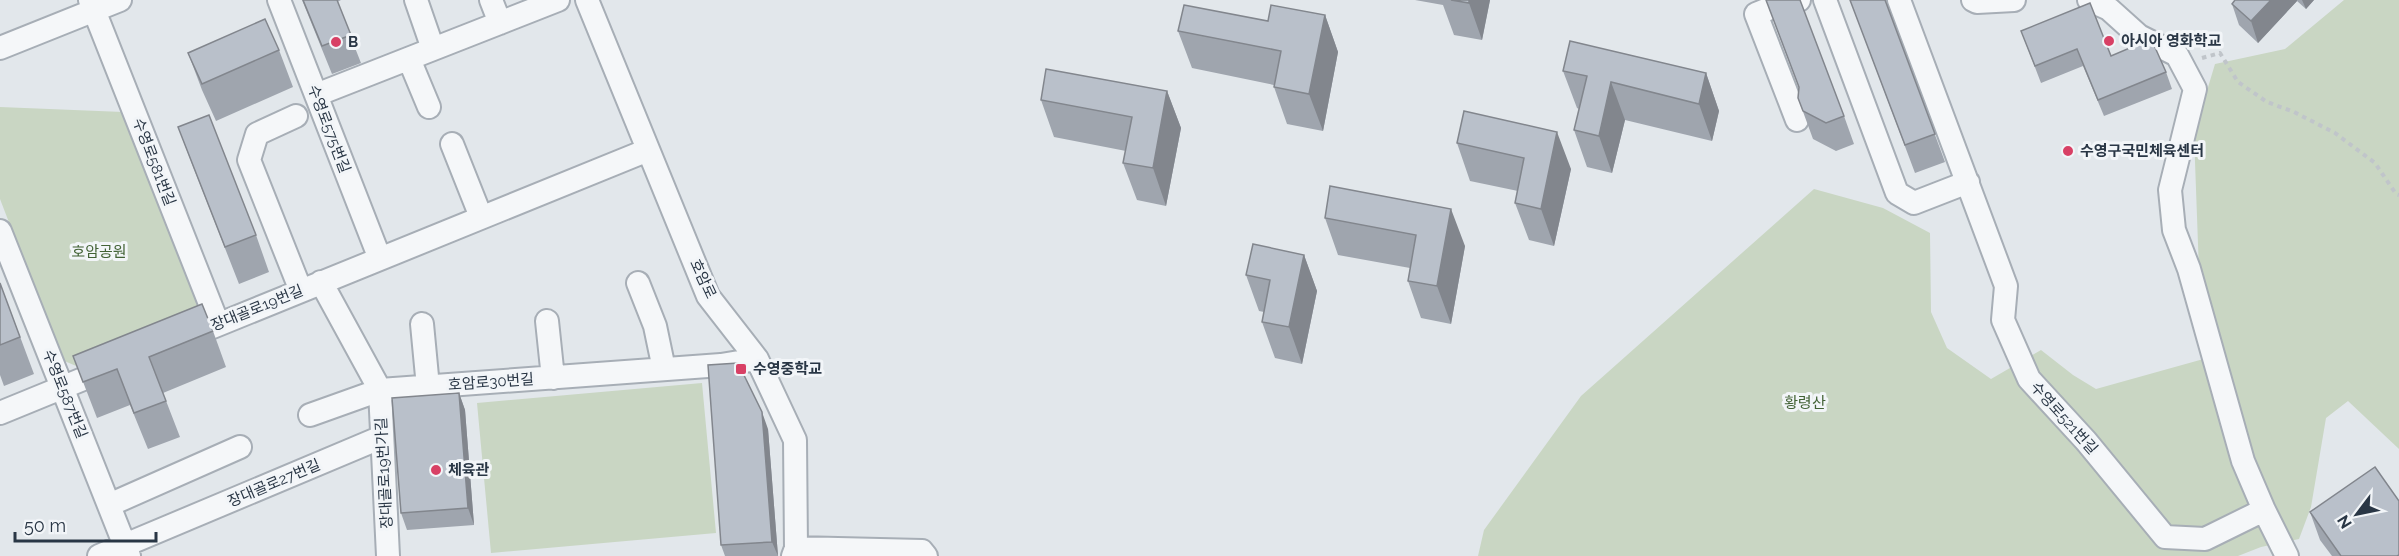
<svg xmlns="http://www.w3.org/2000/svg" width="2399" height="556" viewBox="0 0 2399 556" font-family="Raleway,'Noto Sans KR',sans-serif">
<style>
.green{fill:#c9d6c3}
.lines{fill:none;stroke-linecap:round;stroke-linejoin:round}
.minor-casing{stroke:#a7aeb6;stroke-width:26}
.path{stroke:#c0c5ca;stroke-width:4;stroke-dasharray:4.5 4.5;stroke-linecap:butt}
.minor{stroke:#f5f7f9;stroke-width:22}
.wall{fill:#9fa5ae}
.shaded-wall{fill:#82868d}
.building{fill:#b9c0ca;stroke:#82868d;stroke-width:1.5}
.poi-dot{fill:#d84065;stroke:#f2f5f8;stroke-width:2}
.labels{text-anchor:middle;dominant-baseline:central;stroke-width:6;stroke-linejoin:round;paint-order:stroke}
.poi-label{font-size:15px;font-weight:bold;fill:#293645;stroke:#f2f5f8;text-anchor:start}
.street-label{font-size:15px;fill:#293645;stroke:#f2f5f8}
.park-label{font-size:15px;fill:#426235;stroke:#f2f5f8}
</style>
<rect width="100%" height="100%" fill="#e2e7eb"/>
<path class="green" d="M2344,0H2399V449L2348,401L2326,418L2311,507L2299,539L2261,547L2238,556H1478L1484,530L1581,396L1814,189L1883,208L1930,233L1931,312L1947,348L1991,379L2041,350L2073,375L2096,389L2225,353L2199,271L2194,134L2215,64L2285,49Z
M0,107L123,112L198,305L188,326L81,368L62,360L0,199Z
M702,383L716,533L491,553L477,403Z"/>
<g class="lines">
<g class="minor-casing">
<path id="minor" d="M90,0L218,324
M279,0L380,259
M416,0L433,49
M491,0L500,23
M587,0L708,296L757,359L795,440L796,548L793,556
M1825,0L1897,193L1914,203L1968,182
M1899,0L2006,286L2003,320L2029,379L2086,441L2165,537L2205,539L2264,510L2287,556
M1973,0L1977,2L2014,0
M2089,0L2109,9L2139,36L2177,55L2195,89L2170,190L2174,230L2189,269L2243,461L2264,510
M0,48L120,0
M409,59L429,107
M316,95L558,0
M296,116L257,134L249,160L301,291
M1797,120L1756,14L1778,5L1799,0
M452,144L481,217
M0,231L129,556
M321,282L380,390L388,556
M638,283L655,326L664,369
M547,321L553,378
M422,324L428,387
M183,339L648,150
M0,413L110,368
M310,415L380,390L721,365L757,359
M109,505L240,447
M796,548L922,551L926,556
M99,556L382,437"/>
</g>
<path class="path" d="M2202,58L2220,53L2238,82L2267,102L2294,112L2335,133L2375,163L2396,194L2399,195"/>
<use href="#minor" class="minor"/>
</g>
<path class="wall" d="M302,0H341L337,2L361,63L332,74Z
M1415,0H1490L1482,40L1454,35L1443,5Z
M1766,0L1844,116L1854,144L1836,151L1813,139L1798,98L1799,88Z
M1850,0H1885L1945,162L1915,173Z
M2235,0H2314L2306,9L2297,1L2258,43L2239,25L2232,4Z
M1325,15L1338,52L1323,131L1287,124L1274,87V85L1192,68L1178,31Z
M2021,31L2111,56L2166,72L2172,89L2104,116L2083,66L2041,83Z
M279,50L293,87L216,121L202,90L188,53Z
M1563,71L1706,73L1719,111L1712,141L1625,120L1612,173L1587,167L1574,130L1579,109L1577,108Z
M1167,91L1181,128L1166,206L1137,200L1123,163L1126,151L1054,137L1041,100Z
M1464,111L1571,169L1554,246L1529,240L1515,203L1518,191L1470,181L1457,143Z
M178,127L256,235L269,272L239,284L192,164Z
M1330,186L1465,246L1451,324L1421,318L1408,281L1410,268L1338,255L1325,218Z
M1304,255L1317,291L1302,364L1275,358L1262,322L1264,312L1259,311L1246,275Z
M0,283L34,374L4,386L0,375Z
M213,331L226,367L163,393L180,437L148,449L130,405L97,418L73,356Z
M459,393L465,410L474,525L407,530L401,513Z
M768,429L778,556H725L721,545Z
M2310,512L2399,556H2332L2320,540Z"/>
<path class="shaded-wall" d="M1469,0H1490L1482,40L1469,3Z
M2271,0H2297V1L2258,43L2251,21Z
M2302,0H2314L2306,9Z
M1325,15L1338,52L1323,131L1309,94Z
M1706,73L1719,111L1712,141L1699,104Z
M1611,82L1625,120L1612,173L1599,136Z
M1167,91L1181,128L1166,206L1153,168Z
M1557,132L1571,169L1554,246L1541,209Z
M1451,209L1465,246L1451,324L1437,286Z
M1304,255L1317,291L1302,364L1289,327Z
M459,393L465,410L474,525L468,508Z
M762,412L768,429L778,556L772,542Z"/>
<path class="building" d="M303,0H337L351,35L322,46Z
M1451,0H1469V3Z
M1766,0H1800L1844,116L1826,123L1803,111L1798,98L1799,87Z
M1850,0H1885L1935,134L1905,145Z
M2235,0H2271L2251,21L2232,4Z
M2090,3L2111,56L2146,41L2154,45L2166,72L2098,100L2077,49L2035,66L2021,31Z
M1184,5L1268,21L1271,5L1325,15L1309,94L1274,87L1281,51L1178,31Z
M265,19L279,50L202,84L188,53Z
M1570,41L1706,73L1699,104L1611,82L1599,136L1574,130L1587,76L1563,71Z
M1046,69L1167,91L1153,168L1123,163L1132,117L1041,100Z
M1464,111L1557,132L1541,209L1515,203L1524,158L1457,143Z
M209,115L256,235L225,247L178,127Z
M1330,186L1451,209L1437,286L1408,281L1416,235L1325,218Z
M1253,244L1304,255L1289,327L1262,322L1270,280L1246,275Z
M0,283L20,337L0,345Z
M202,304L213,331L149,357L166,401L134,413L117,369L83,382L73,356Z
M738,363L762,412L772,542L721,545L708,365Z
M459,393L468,508L401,513L392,398Z
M2375,467L2399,501V555L2397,556H2341L2310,512Z"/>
<g class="poi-dot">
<circle cx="2109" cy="41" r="6"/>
<circle cx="336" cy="42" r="6"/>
<circle cx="2068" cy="151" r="6"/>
<rect x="735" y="363" width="12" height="12" rx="3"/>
<circle cx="436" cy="470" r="6"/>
</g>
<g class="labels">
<g class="poi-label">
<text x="2121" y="41">아시아 영화학교</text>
<text x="348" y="42">B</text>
<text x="2080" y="151">수영구국민체육센터</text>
<text x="753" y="369">수영중학교</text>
<text x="448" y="470">체육관</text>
</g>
<g class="street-label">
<text transform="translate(329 129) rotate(69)">수영로575번길</text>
<text transform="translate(154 162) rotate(69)">수영로581번길</text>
<text transform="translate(703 279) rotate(65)">호암로</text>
<text transform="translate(257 308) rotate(-22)">장대골로19번길</text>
<text transform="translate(491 382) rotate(-4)">호암로30번길</text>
<text transform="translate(65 394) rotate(68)">수영로587번길</text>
<text transform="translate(2064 418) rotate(48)">수영로521번길</text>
<text transform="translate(384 473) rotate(-93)">장대골로19번가길</text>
<text transform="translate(274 483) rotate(-23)">장대골로27번길</text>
</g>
<g class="park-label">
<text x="99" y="252">호암공원</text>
<text x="1805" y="403">황령산</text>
</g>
</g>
<g transform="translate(2357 514) rotate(238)" stroke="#f2f5f8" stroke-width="4.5" paint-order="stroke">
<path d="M0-4.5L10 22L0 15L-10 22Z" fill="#293645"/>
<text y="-9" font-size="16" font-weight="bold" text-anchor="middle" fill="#293645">N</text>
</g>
<path d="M15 532v9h141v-9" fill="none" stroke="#293645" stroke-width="3"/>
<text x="24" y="532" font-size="18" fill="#293645" stroke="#f2f5f8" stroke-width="4.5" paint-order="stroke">50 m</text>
</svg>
